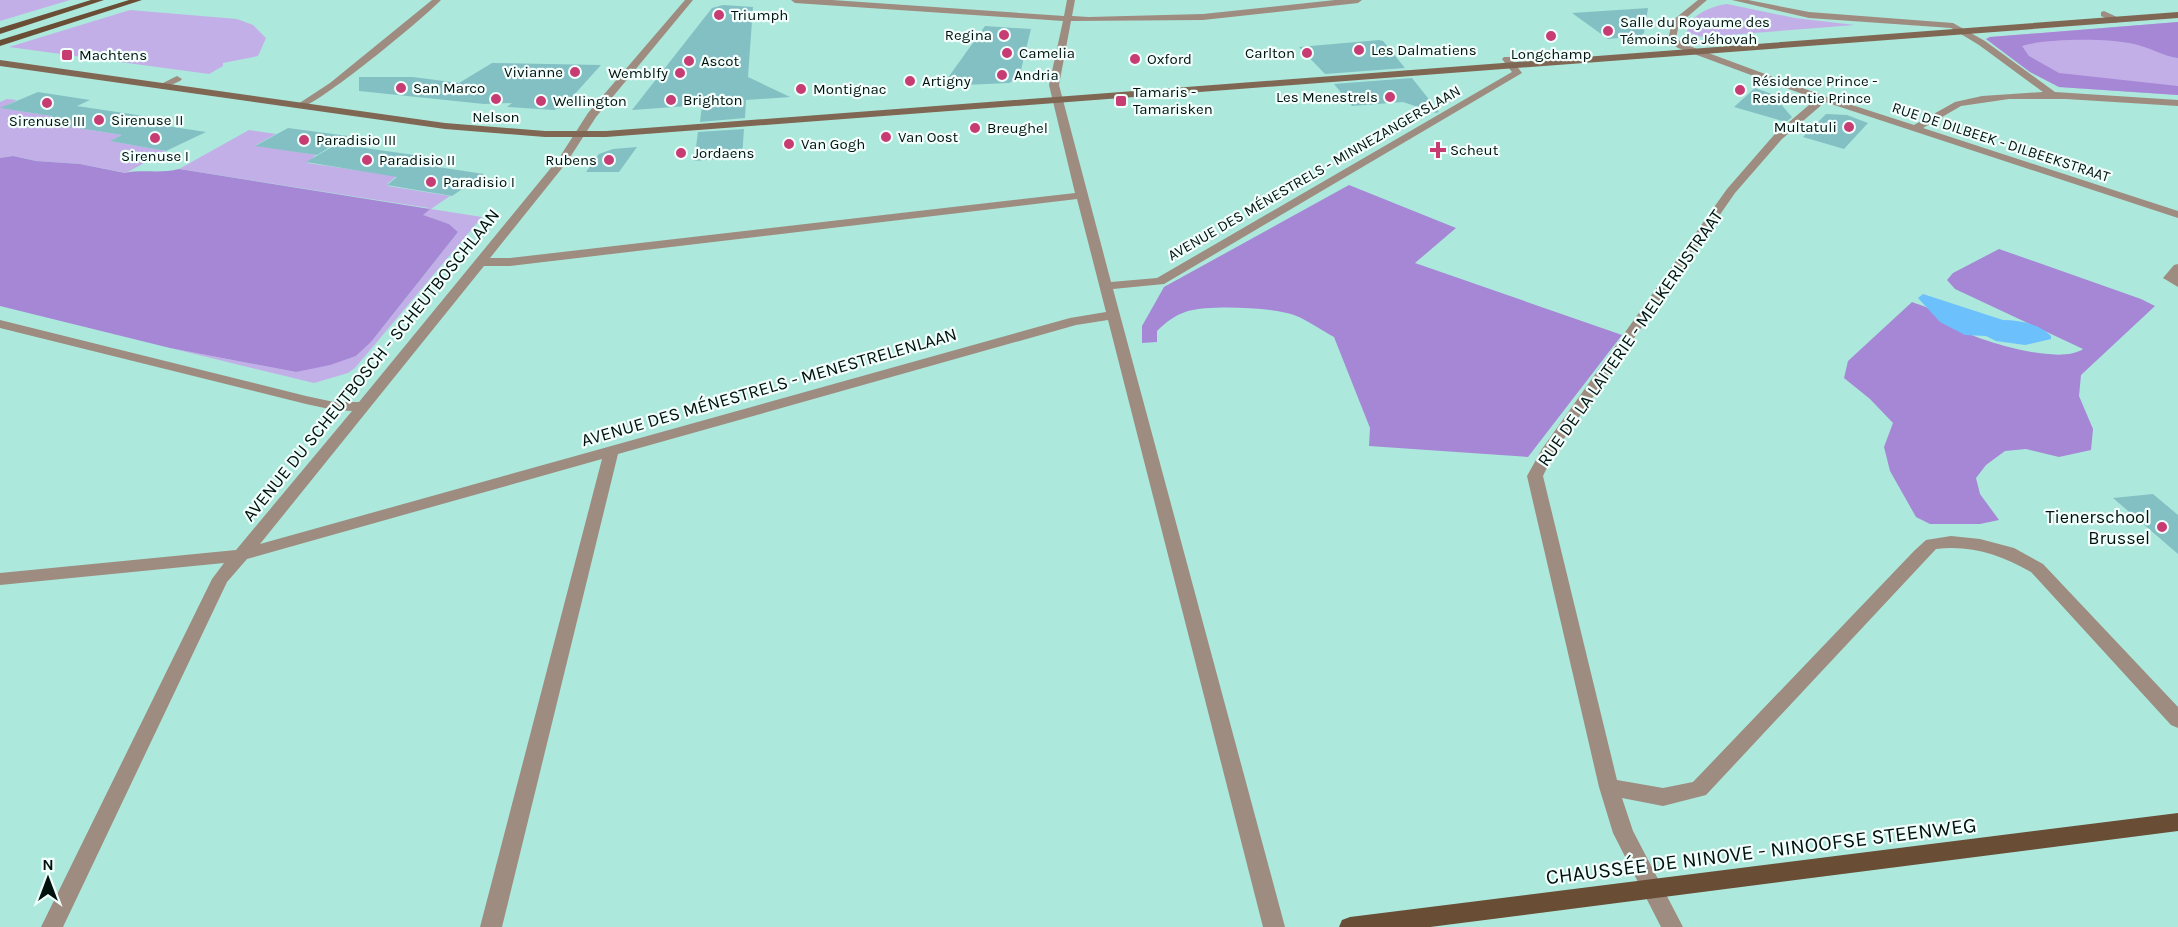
<svg xmlns="http://www.w3.org/2000/svg" width="2178" height="927" viewBox="0 0 2178 927" font-family="Karla,sans-serif">
<style>
.green{fill:#c3afe7}
.forest{fill:#a587d6}
.water{fill:#6cc1fc}
.building{fill:#83c0c4}
.lines{fill:none;stroke-linecap:round;stroke-linejoin:round}
.street{fill:#9d8c7f;fill-rule:evenodd}
.secondary{fill:#7f6753;fill-rule:evenodd}
.primary{fill:#694d35;fill-rule:evenodd}
.poi-dot{fill:#c73c72;stroke:#f2fefb;stroke-width:2}
.labels{text-anchor:middle;dominant-baseline:central;stroke-width:4.5;stroke-linejoin:round;paint-order:stroke}
.far-poi-label{font-size:15px;fill:#00120e;stroke:#f2fefb;text-anchor:start}
.far-street-label{font-size:15px;fill:#00120e;stroke:#f2fefb}
.street-label{font-size:18px;fill:#00120e;stroke:#f2fefb}
.poi-label{font-size:18px;fill:#00120e;stroke:#f2fefb;text-anchor:end}
.near-street-label{font-size:21px;fill:#00120e;stroke:#f2fefb}
</style>
<rect width="100%" height="100%" fill="#ade8dc"/>
<path class="green" d="M0,0H70L0,21Z
M1727,4L1795,18L1855,25L1702,37L1687,32C1688,15 1712,6 1727,4Z
M130,10L237,19L253,25L266,38L258,56L223,63V66L209,74L9,47Z
M2178,22V95L2059,87L2030,72L1986,39L1990,37Z
M7,99L17,100L2,108L52,116L42,122L122,135L111,141L166,151L126,173L80,164L36,161L13,156L0,158V102Z
M249,130L276,134L256,145L316,155L307,163L397,176L387,184L388,186L450,196L431,209L482,217L355,368L348,373L314,383L170,348L296,372L356,356L371,342L458,232L449,224L422,215L429,208L179,169Z"/>
<path class="forest" d="M2178,22V58C2163,56 2149,47 2134,44C2109,38 2046,38 2022,46L2029,56L2059,73L2178,86V95L2059,87L2030,72L1986,39L1990,37Z
M13,156L36,161L80,164L125,173C143,169 160,174 179,169L430,209L423,215L449,224L458,232L371,342L356,356L330,365L296,372L170,348L0,306V158Z
M1349,185L1456,228L1415,263L1622,335L1528,457L1369,446L1370,428L1334,337C1321,330 1307,320 1294,315C1271,307 1210,305 1188,311C1175,315 1166,322 1157,331V342L1142,343V326L1164,287Z
M1999,249L2141,299L2155,306L2081,375L2079,396L2093,429L2091,450L2059,457L2026,449L2005,451L1986,465L1976,478L1980,494L1999,520L1980,524H1930L1916,517L1890,471L1884,447L1893,423L1870,399L1844,378L1848,361L1912,302C1922,306 1934,309 1942,314C1950,320 1955,328 1964,332C1989,343 2060,365 2083,349L1955,289L1947,280L1953,273Z"/>
<path class="water" d="M1923,294L2003,320C2020,320 2039,324 2051,336V339L2025,345L1996,341L1986,336L1965,335L1940,322L1918,298Z"/>
<path class="building" d="M723,5L753,7L748,77L790,97L746,100L745,118L700,122L702,105L632,110L712,8Z
M1648,8L1644,33L1633,40L1629,37L1608,39L1572,13Z
M985,26L1031,29L1019,78L1009,83L942,86Z
M1379,40L1383,41L1405,68L1325,74L1299,47Z
M492,63L601,65L563,107L554,110L507,107L512,103L484,104L359,91V77H413L459,83Z
M1412,78L1439,112L1436,113L1403,102L1352,106L1334,84Z
M1755,88L1772,94L1792,117L1786,122L1734,107Z
M38,92L90,100L77,106L157,118L147,123L206,132L166,151L110,141L122,135L41,122L52,116L0,108Z
M1826,114L1847,115L1868,123L1844,149L1803,137Z
M288,128L348,136L317,155L255,146Z
M744,129L742,157L694,161L698,132Z
M337,144L428,157L418,164L484,174L452,196L387,185L397,177L306,162Z
M637,147L619,172H586L599,154L613,149Z
M2153,494L2178,515V554L2113,498Z"/>
<g class="lines">
<path class="street" d="M432,0H441C425,17 313,110 298,108V104L330,83Z
M685,0H693L596,117L567,162L490,258H510L1075,193L1049,85L1063,21L795,3L791,0H832L1064,16L1067,0H1075L1072,16L1089,17L1203,14L1335,0H1362L1358,3L1203,20L1071,21L1059,85L1111,282L1157,278L1512,72L1502,59L1504,57H1510L1522,73L1164,284L1113,289L1285,927H1263L1108,320L1076,325L618,454L502,927H480L602,459L247,559L227,582L63,927H41L212,579L224,563L0,585V573L236,550L352,411L334,410L306,404L0,328V320L306,396L334,402H359L559,158L588,113ZM1077,199L1106,312L1070,318L260,544L484,266H510Z
M1698,0H1707L1679,24L1676,38L1684,44L1827,97L1914,125L1955,102L1982,96L2043,92L1979,45L1951,28L1809,18L1732,0H1748L1809,12L1953,23L1985,41L2055,92L2178,100V106L2066,99H2009L1961,106L1923,128L2178,211V218L1825,102L1782,139L1735,193L1554,453L1543,476L1617,780L1663,788L1693,782L1914,551L1926,540L1951,536L1980,539L2014,548L2043,564L2178,707V728L2171,725L2031,572C2000,555 1973,545 1936,549L1706,795L1663,806L1622,798L1633,831L1683,927H1661L1613,833L1599,787L1527,476L1542,449L1727,189L1774,135L1816,99L1678,48L1668,41L1672,21Z
M2104,11L2119,18L2120,20L2116,23L2101,16V12Z
M177,76L182,79L180,81L162,89L157,86Z
M2178,264V287L2163,278L2174,265Z"/>
<path class="secondary" d="M2178,12V18L606,137H545L445,129L0,66V60L445,123L545,131H606Z"/>
<path class="primary" d="M91,0H104L0,34V28Z
M129,0H142L0,46V40Z
M2178,813V831L1430,927H1339L1342,920L1350,917Z"/>
</g>
<g class="poi-dot">
<circle cx="719" cy="15" r="6"/>
<circle cx="1608" cy="31" r="6"/>
<circle cx="1004" cy="35" r="6"/>
<circle cx="1551" cy="36" r="6"/>
<circle cx="1359" cy="50" r="6"/>
<circle cx="1007" cy="53" r="6"/>
<circle cx="1307" cy="53" r="6"/>
<rect x="61" y="49" width="12" height="12" rx="3"/>
<circle cx="1135" cy="59" r="6"/>
<circle cx="689" cy="61" r="6"/>
<circle cx="575" cy="72" r="6"/>
<circle cx="680" cy="73" r="6"/>
<circle cx="1002" cy="75" r="6"/>
<circle cx="910" cy="81" r="6"/>
<circle cx="401" cy="88" r="6"/>
<circle cx="801" cy="89" r="6"/>
<circle cx="1740" cy="90" r="6"/>
<circle cx="1390" cy="97" r="6"/>
<circle cx="496" cy="99" r="6"/>
<circle cx="671" cy="100" r="6"/>
<circle cx="541" cy="101" r="6"/>
<rect x="1115" y="95" width="12" height="12" rx="3"/>
<circle cx="47" cy="103" r="6"/>
<circle cx="99" cy="120" r="6"/>
<circle cx="1849" cy="127" r="6"/>
<circle cx="975" cy="128" r="6"/>
<circle cx="886" cy="137" r="6"/>
<circle cx="155" cy="138" r="6"/>
<circle cx="304" cy="140" r="6"/>
<circle cx="789" cy="144" r="6"/>
<path d="M1435 141h6v6h6v6h-6v6h-6v-6h-6v-6h6z"/>
<circle cx="681" cy="153" r="6"/>
<circle cx="367" cy="160" r="6"/>
<circle cx="609" cy="160" r="6"/>
<circle cx="431" cy="182" r="6"/>
<circle cx="2162" cy="527" r="6"/>
</g>
<g class="labels">
<g class="far-poi-label">
<text x="731" y="15">Triumph</text>
<text x="1620" y="22">Salle du Royaume des<tspan x="1620" dy="17">Témoins de Jéhovah</tspan></text>
<text x="992" y="35" text-anchor="end">Regina</text>
<text x="1371" y="50">Les Dalmatiens</text>
<text x="1019" y="53">Camelia</text>
<text x="1295" y="53" text-anchor="end">Carlton</text>
<text x="1551" y="54" text-anchor="middle">Longchamp</text>
<text x="79" y="55">Machtens</text>
<text x="1147" y="59">Oxford</text>
<text x="701" y="61">Ascot</text>
<text x="563" y="72" text-anchor="end">Vivianne</text>
<text x="668" y="73" text-anchor="end">Wemblfy</text>
<text x="1014" y="75">Andria</text>
<text x="922" y="81">Artigny</text>
<text x="1752" y="81">Résidence Prince -<tspan x="1752" dy="17">Residentie Prince</tspan></text>
<text x="413" y="88">San Marco</text>
<text x="813" y="89">Montignac</text>
<text x="1133" y="92">Tamaris -<tspan x="1133" dy="17">Tamarisken</tspan></text>
<text x="1378" y="97" text-anchor="end">Les Menestrels</text>
<text x="683" y="100">Brighton</text>
<text x="553" y="101">Wellington</text>
<text x="496" y="117" text-anchor="middle">Nelson</text>
<text x="111" y="120">Sirenuse II</text>
<text x="47" y="121" text-anchor="middle">Sirenuse III</text>
<text x="1837" y="127" text-anchor="end">Multatuli</text>
<text x="987" y="128">Breughel</text>
<text x="898" y="137">Van Oost</text>
<text x="316" y="140">Paradisio III</text>
<text x="801" y="144">Van Gogh</text>
<text x="1450" y="150">Scheut</text>
<text x="693" y="153">Jordaens</text>
<text x="155" y="156" text-anchor="middle">Sirenuse I</text>
<text x="379" y="160">Paradisio II</text>
<text x="597" y="160" text-anchor="end">Rubens</text>
<text x="443" y="182">Paradisio I</text>
</g>
<g class="far-street-label">
<text transform="translate(2001 142) rotate(18)">RUE DE DILBEEK - DILBEEKSTRAAT</text>
<text transform="translate(1314 173) rotate(-30)">AVENUE DES MÉNESTRELS - MINNEZANGERSLAAN</text>
</g>
<g class="street-label">
<text transform="translate(1630 338) rotate(-55)">RUE DE LA LAITERIE - MELKERIJSTRAAT</text>
<text transform="translate(371 365) rotate(-51)">AVENUE DU SCHEUTBOSCH - SCHEUTBOSCHLAAN</text>
<text transform="translate(769 387) rotate(-16)">AVENUE DES MÉNESTRELS - MENESTRELENLAAN</text>
</g>
<g class="poi-label">
<text x="2150" y="517">Tienerschool<tspan x="2150" dy="21">Brussel</tspan></text>
</g>
<g class="near-street-label">
<text transform="translate(1761 851) rotate(-7)">CHAUSSÉE DE NINOVE - NINOOFSE STEENWEG</text>
</g>
</g>
<g transform="translate(48 879)" stroke="#f2fefb" stroke-width="4.5" paint-order="stroke">
<path d="M0-4.5L10 22L0 15L-10 22Z" fill="#00120e"/>
<text y="-9" font-size="16" font-weight="bold" text-anchor="middle" fill="#00120e">N</text>
</g>
</svg>
